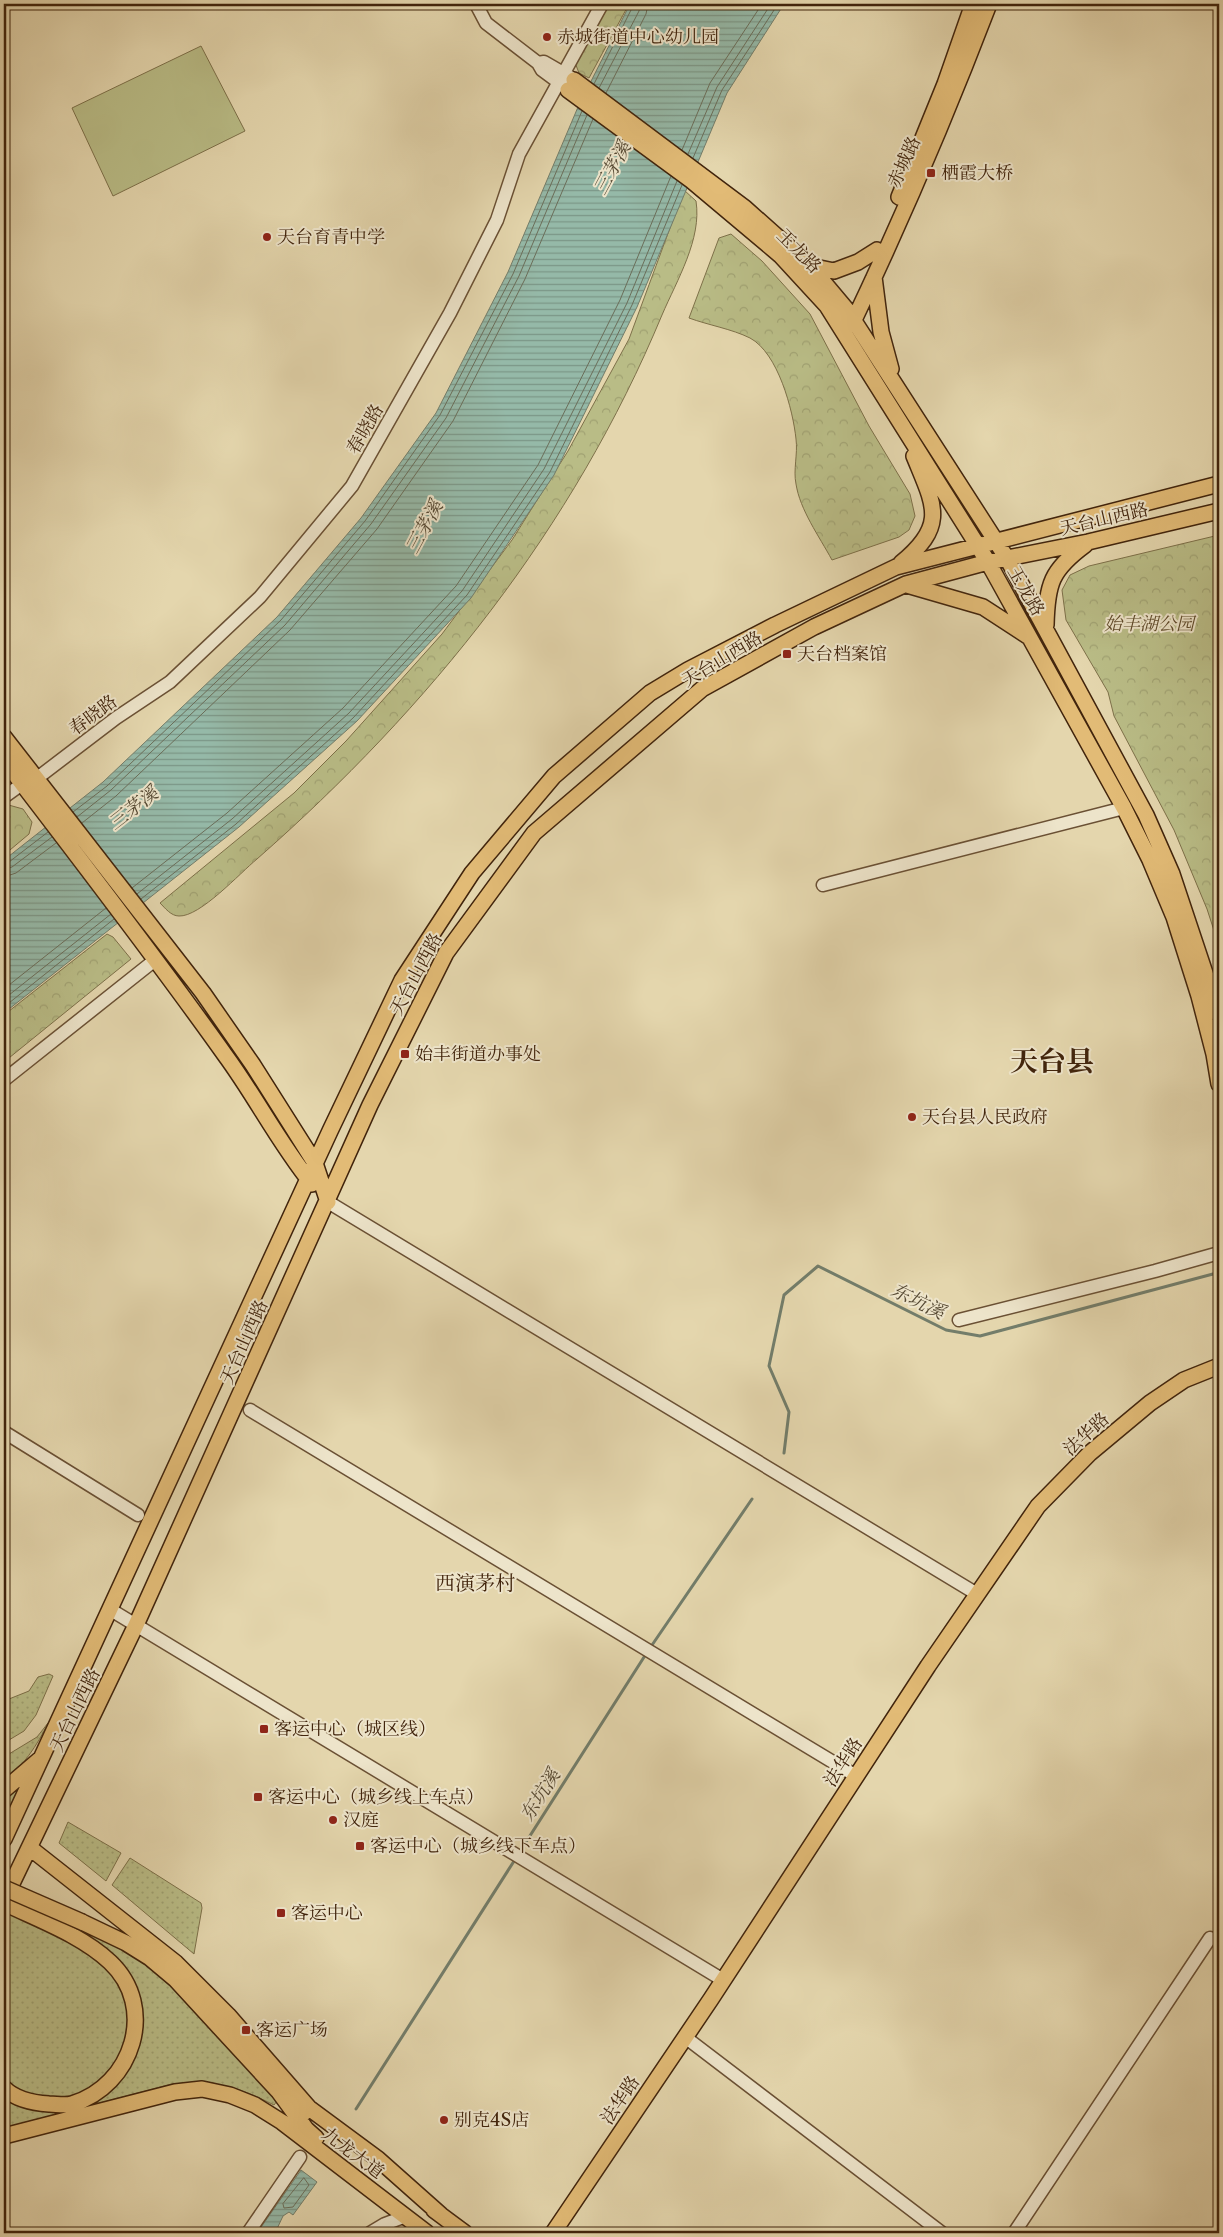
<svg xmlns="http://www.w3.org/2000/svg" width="1223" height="2237" viewBox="0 0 1223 2237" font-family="'Libre Caslon Text','Noto Serif SC',serif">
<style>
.grass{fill:url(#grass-dots);stroke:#7d7049}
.forest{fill:url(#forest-crowns);stroke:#7d7049}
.pitch{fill:#b9bc86;stroke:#7d7049}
.water{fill:url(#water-rules);stroke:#737d6a}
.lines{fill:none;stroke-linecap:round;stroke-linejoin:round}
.shore{stroke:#6b6e5a;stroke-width:1}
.stream{stroke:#737d6a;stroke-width:3}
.minor-casing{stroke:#6a5034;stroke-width:15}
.major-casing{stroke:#41240c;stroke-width:18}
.minor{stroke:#ede4ca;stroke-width:12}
.major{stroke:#e2bb76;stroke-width:15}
.major-bridge-casing{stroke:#41240c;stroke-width:18;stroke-linecap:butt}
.major-bridge{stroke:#e2bb76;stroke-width:15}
.poi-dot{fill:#8f2418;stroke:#ede4ca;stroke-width:2}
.labels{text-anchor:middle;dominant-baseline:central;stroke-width:4;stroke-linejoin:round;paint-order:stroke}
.poi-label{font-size:18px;fill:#41240c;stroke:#ede4ca;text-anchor:start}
.street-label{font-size:18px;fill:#41240c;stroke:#ede4ca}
.park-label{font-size:18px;font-style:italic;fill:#5f4a2a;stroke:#ede4ca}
.water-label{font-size:19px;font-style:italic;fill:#564933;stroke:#ede4ca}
.quarter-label{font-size:20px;fill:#41240c;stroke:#ede4ca}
.town-label{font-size:28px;font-weight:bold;fill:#41240c;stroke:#ede4ca}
</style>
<defs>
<pattern id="grass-dots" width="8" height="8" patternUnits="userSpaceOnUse" patternTransform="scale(1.25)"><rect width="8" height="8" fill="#b9bc86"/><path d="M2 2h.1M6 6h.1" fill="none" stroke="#a0a172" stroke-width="1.8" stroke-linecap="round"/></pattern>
<pattern id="forest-crowns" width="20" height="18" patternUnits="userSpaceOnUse" patternTransform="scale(1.25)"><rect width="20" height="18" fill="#b9bc86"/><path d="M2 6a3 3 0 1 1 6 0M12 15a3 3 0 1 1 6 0" fill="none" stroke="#a0a172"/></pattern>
<pattern id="water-rules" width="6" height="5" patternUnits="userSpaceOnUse" patternTransform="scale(1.25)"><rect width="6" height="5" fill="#95b9a8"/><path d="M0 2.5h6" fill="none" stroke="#7b9687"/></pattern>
</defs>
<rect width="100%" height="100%" fill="#e4d6ad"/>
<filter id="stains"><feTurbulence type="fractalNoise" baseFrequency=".004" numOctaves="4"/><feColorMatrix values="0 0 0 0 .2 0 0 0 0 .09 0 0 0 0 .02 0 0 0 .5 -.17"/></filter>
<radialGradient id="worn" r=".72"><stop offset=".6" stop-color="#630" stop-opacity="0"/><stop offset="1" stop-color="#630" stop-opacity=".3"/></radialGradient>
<path class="grass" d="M49,1674L53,1676L36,1715L24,1731L4,1743V1701L29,1691L38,1677Z
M48,1723C37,1746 23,1766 4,1782V1757L37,1737Z
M21,1783L4,1820V1797Z
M68,1822L121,1853L106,1881L59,1843Z
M130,1858L201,1903L202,1908L194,1954L112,1885Z
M17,1902L99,1937L134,1957L164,1978L277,2101L274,2105C236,2086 215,2080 172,2084L4,2128V1927Z"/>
<path class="forest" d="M607,4H629L589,78L579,73L574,60Z
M684,190L696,201C702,239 677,280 662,315C573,529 430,707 257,859C240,873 200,917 179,916C171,916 165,908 160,903L294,793L346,741L442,634L512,540L568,451L629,339Z
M731,234L762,261L810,314L869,426L910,494L915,516L909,530L899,537L832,560C819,536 800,510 796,484C793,470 798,454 796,439C793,410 778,353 750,338C732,329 708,325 689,318L719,238Z
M1219,535V946L1207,909L1174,830L1114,716L1108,692L1066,620L1062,590L1070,575L1089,566Z
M5,804L23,809L32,822L29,834L4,855Z
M107,934L113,937L131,959L4,1062V1015Z"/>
<path class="pitch" d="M201,46L245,131L113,196L72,108Z"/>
<path class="water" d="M630,4H784L727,93L637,307L554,475L471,598L357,721L239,827L4,1013V860L103,782L277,617L361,518L436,413L508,272L578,107Z
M301,2170L317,2182L293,2215L289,2212L283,2216L275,2233H257Z"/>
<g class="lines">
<path class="shore" d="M594,84L634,4
M599,88L639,11L641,4
M606,93L646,14L648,4
M682,150L710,83L762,4
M688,154L717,87L771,4
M693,158L722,90L778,4
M73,812L107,786L281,620L365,521L440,415L513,274L582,111
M77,817L111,790L285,625L371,524L446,418L519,276L587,115
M82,823L116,796L290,630L377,529L453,421L525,279L593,119
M4,863L9,862L48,832
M4,869L12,867L52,837
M4,877L16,873L56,843
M132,888L227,813L343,708L456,586L538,465L620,300L671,176
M137,894L232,819L349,713L462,591L544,469L627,303L677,181
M141,899L236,824L353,718L467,595L550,472L632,305L682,185
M4,989L106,908
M4,999L111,914
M4,1007L114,919
M304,2178L309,2185L293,2207L284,2208L283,2204Z"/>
<path class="stream" d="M784,1453L789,1412L769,1366L784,1295L818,1266L946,1330L980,1336L1213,1274
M650,1648L752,1499
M519,1853L646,1654
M356,2109L516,1858"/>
<g class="minor-casing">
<path id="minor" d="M476,4L486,23L538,63
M565,87L542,70L538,63L544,62L570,77
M36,779L116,718L170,682L260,597L352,486L450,313L497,220L519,154L602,4
M4,797L22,784
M823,885L1124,808
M4,1080L155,960
M328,1202L977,1594
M959,1320L1155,1271L1219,1253
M250,1410L856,1776
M4,1432L138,1515
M111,1610L723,1980
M685,2037L942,2233
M248,2233L300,2157
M370,2233L385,2224L406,2216
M1014,2233L1210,1938"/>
</g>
<g class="major-casing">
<path id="major" d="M574,80L745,208L810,266L847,310L1008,560L1146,815L1172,874L1219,1015
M568,90L692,181L780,255L827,306L988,562L1124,808L1150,860L1174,917L1199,996L1214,1054L1219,1084
M899,197L945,84L973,4
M810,266L834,271L858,262L877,250
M874,277L881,332L891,369
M849,325L854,320C903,217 948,111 989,4
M901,563C948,525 934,505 914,456
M907,585L983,607L1029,637
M1046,625C1047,584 1051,570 1085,545
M4,737L203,993L253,1065L315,1163L328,1202
M4,760C79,858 154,955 225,1055C256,1097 278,1142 312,1184
M4,1790L39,1760
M4,1839L330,1131L402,980L472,873L554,776L650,693L688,670L775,625L896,567L1219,484
M30,1848L176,1963L228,2015L309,2108L378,2159L441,2215
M4,1900L136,1625L370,1105L446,953L534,833L702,689L814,627L906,584L988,562L1088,542L1219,511
M4,1903C39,1920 81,1935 110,1962C158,2007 133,2086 72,2104C65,2106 56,2104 49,2104C33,2103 15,2099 4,2088
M82,1922L126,1943L150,1958L175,1979L279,2092
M304,2113L279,2092L306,2129L316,2138
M4,2136L175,2092L202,2089L230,2095L255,2105L282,2122L427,2233
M434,2210L465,2233
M553,2233L711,1999L928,1666L1038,1506L1090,1453L1150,1403L1184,1380L1219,1366"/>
</g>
<use href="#minor" class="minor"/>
<use href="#major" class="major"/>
<g class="major-bridge-casing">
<path id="major-bridge" d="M4,1888L82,1922"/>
</g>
<use href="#major-bridge" class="major-bridge"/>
</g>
<g class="poi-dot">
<circle cx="547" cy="37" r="5"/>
<rect x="926" y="168" width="10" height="10" rx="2.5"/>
<circle cx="267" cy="237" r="5"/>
<rect x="782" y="649" width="10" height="10" rx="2.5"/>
<rect x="400" y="1049" width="10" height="10" rx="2.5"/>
<circle cx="912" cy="1117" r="5"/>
<rect x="259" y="1724" width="10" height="10" rx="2.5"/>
<rect x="253" y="1792" width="10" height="10" rx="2.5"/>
<circle cx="333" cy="1820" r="5"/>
<rect x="355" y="1841" width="10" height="10" rx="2.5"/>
<rect x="276" y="1908" width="10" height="10" rx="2.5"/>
<rect x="241" y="2025" width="10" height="10" rx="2.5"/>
<circle cx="444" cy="2120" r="5"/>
</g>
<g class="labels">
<g class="poi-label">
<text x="557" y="37">赤城街道中心幼儿园</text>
<text x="941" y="173">栖霞大桥</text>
<text x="277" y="237">天台育青中学</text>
<text x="797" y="654">天台档案馆</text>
<text x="415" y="1054">始丰街道办事处</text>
<text x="922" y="1117">天台县人民政府</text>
<text x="274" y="1729">客运中心（城区线）</text>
<text x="268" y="1797">客运中心（城乡线上车点）</text>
<text x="343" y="1820">汉庭</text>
<text x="370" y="1846">客运中心（城乡线下车点）</text>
<text x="291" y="1913">客运中心</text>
<text x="256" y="2030">客运广场</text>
<text x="454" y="2120">别克4S店</text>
</g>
<g class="street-label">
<text transform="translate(904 162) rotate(-66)">赤城路</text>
<text transform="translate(799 251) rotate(45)">玉龙路</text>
<text transform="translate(365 429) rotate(-60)">春晓路</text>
<text transform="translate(1104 519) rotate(-13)">天台山西路</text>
<text transform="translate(1026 591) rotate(60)">玉龙路</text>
<text transform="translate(722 659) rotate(-31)">天台山西路</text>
<text transform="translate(93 715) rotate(-36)">春晓路</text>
<text transform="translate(416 974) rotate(-62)">天台山西路</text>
<text transform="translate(244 1342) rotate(-66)">天台山西路</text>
<text transform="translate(1086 1434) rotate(-42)">法华路</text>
<text transform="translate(75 1710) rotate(-64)">天台山西路</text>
<text transform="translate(843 1762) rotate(-57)">法华路</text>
<text transform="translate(620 2100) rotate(-56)">法华路</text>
<text transform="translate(353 2153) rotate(37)">九龙大道</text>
</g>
<g class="park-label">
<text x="1149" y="624">始丰湖公园</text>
</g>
<g class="water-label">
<text transform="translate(612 168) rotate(-62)">三茅溪</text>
<text transform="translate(424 527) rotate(-62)">三茅溪</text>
<text transform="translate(133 808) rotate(-38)">三茅溪</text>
<text transform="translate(918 1301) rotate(26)">东坑溪</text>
<text transform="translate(540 1795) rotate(-58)">东坑溪</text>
</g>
<g class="quarter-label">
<text x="475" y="1583">西演茅村</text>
</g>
<g class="town-label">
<text x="1052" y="1061">天台县</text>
</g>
</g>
<rect width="1223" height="2237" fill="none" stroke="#e4d6ad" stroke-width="20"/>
<rect x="5" y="5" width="1213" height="2227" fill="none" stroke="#41240c" stroke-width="2.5"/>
<rect x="10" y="10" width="1203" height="2217" fill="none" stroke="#41240c"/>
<rect width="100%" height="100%" filter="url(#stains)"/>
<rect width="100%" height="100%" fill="url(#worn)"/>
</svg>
